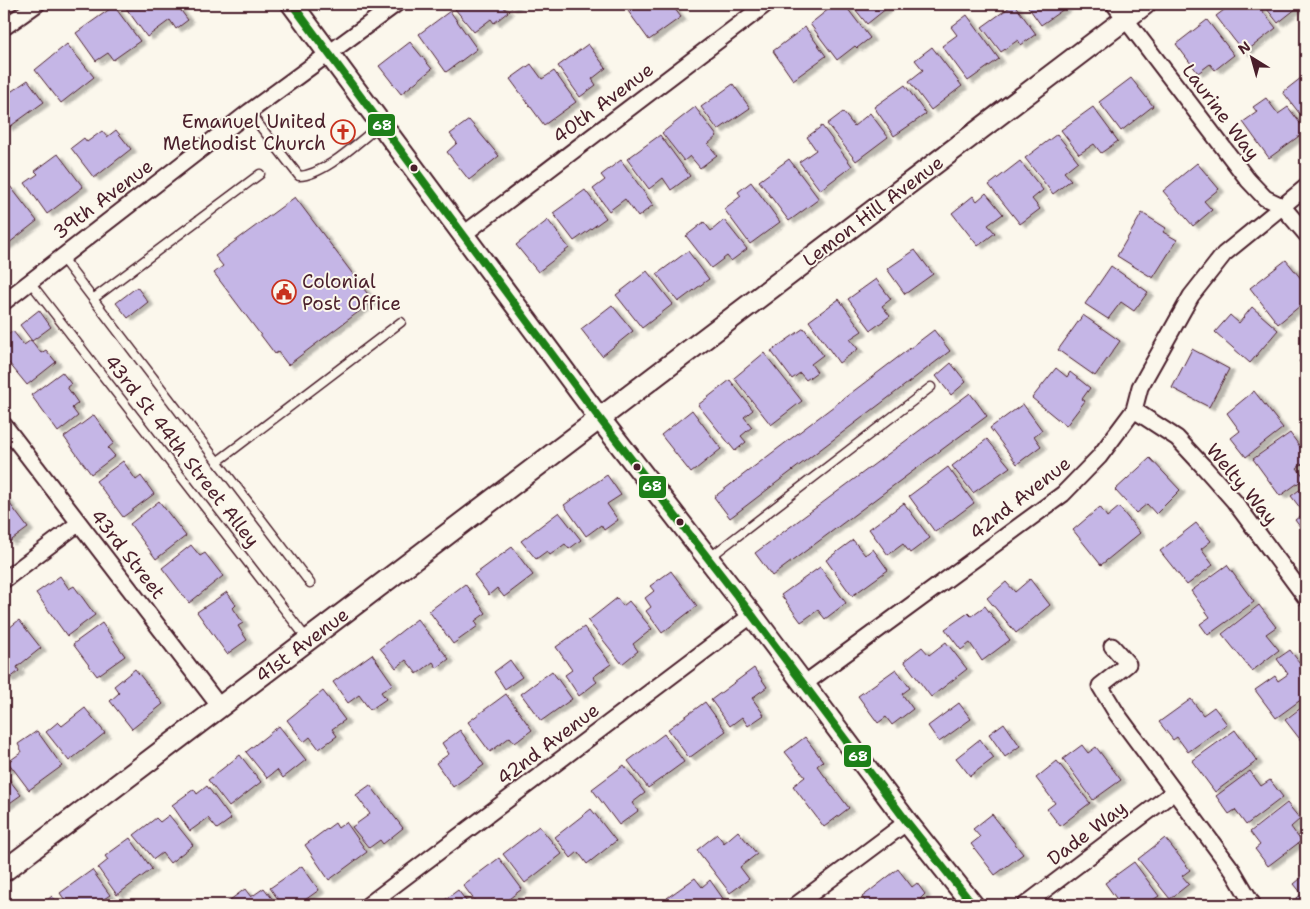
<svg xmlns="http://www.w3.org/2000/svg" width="1310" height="909" viewBox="0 0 1310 909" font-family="'Shantell Sans',sans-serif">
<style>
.building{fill:#c5b6e6;stroke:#4a1f2b;filter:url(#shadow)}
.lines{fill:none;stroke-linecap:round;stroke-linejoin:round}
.service-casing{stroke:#4a1f2b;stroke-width:11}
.minor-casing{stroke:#4a1f2b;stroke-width:19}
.tertiary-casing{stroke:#4a1f2b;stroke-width:24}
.service{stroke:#fbf7ec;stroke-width:8}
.minor{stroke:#fbf7ec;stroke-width:15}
.tertiary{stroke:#fbf7ec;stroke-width:20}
.bus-1-casing{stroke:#fbf7ec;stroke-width:11}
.bus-1{stroke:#1e8019;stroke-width:8}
.bus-dot{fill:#4a1f2b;stroke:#fbf7ec;stroke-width:2}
.labels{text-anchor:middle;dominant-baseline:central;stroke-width:4;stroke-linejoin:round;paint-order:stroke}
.street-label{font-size:19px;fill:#4a1f2b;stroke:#fbf7ec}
.poi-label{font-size:19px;fill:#4a1f2b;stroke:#fbf7ec;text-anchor:end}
.line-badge{stroke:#fbf7ec;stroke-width:2}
.badge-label{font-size:14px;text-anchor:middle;font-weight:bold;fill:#fff}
</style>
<defs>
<filter id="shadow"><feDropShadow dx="5.5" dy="3" stdDeviation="1" flood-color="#0004"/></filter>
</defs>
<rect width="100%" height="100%" fill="#fbf7ec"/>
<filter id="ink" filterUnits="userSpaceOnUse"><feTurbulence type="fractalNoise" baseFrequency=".02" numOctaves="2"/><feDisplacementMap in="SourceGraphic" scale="10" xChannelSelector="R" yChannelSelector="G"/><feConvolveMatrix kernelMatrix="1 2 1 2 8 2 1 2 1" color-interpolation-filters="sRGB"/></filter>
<g filter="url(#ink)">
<path class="building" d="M123,4H176L188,20L176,29L170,20L147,37Z
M462,4H501L508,12L494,23L491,19L474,32L455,9Z
M508,4H518L511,8Z
M638,4H671L681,17L649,40L628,11Z
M835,4H844L870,38L857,48L855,46L837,60L810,24Z
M851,4H892L867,24Z
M1014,4L1036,34L1021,45L1018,40L1001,52L982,27Z
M1026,4H1071L1041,25Z
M1232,4H1257L1276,28L1244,53L1216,16Z
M1263,4H1302L1278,23Z
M114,6L140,41L113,60L108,53L96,61L76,33Z
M450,11L477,49L446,72L419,34Z
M967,15L999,59L968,81L942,46L957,35L951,27Z
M1207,20L1234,55L1215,70L1210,64L1198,73L1176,44Z
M805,27L826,56L793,80L773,51Z
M410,42L432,69L401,94L379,66Z
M67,44L94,77L61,103L35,70Z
M588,44L606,68L592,79L596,85L580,97L558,66Z
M932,47L962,86L931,110L909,81L923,70L915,60Z
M531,64L542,79L554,71L576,102L544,125L510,79Z
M1306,74V122L1283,92Z
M1131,78L1153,106L1121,131L1099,102Z
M28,80L44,102L8,128L4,123V86L9,93Z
M733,84L750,108L718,130L701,107Z
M905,85L926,114L894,136L874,107Z
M1266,98L1278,114L1288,107L1306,131L1269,158L1243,122L1257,112L1253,107Z
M695,107L717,136L708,144L717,155L700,168L690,156L684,161L662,133Z
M1093,107L1118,141L1101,153L1094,144L1079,154L1061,130Z
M843,112L854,126L870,113L888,137L856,161L827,124Z
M469,120L499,156L469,180L447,152L457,143L450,134Z
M822,126L852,166L820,190L799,162L816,150L807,137Z
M116,130L131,149L94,178L71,148L84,138L87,142L102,131L107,137Z
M1057,134L1078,161L1064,172L1071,180L1053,194L1025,158Z
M660,135L690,176L671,190L663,178L649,189L627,159Z
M58,154L83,187L47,214L25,183L38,174L35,171Z
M789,159L819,199L789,221L759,181Z
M621,160L653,205L638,217L625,199L609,211L593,189L605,180L601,175Z
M1020,161L1043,190L1032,199L1040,209L1020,224L989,185Z
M1197,163L1219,189L1204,201L1212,210L1193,226L1163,191Z
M751,182L780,222L750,244L724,209L741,196L738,192Z
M10,186L37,221L4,247V191Z
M585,190L606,218L574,241L553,213Z
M986,193L1003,214L988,225L995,233L978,246L952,213L973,196L977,201Z
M295,197L373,301L288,365L278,352L275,354L214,273L223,266L215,256Z
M1142,213L1166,228L1163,232L1177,240L1153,278L1117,256Z
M548,220L569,248L538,272L516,245Z
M724,220L747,249L731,261L727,256L711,268L686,236L704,222L711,231Z
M915,250L933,274L905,294L887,269Z
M688,251L709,279L678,302L657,274Z
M1286,260L1306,285V301L1278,324L1250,288Z
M1111,266L1148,292L1134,311L1121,302L1108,319L1085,304Z
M647,271L673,304L642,328L616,295Z
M876,279L891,299L882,306L890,316L871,330L848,299Z
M137,287L148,302L128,318L116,303Z
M839,299L862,331L850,339L858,349L839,363L809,321Z
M612,305L633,331L602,356L581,329Z
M1252,307L1278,330L1250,363L1215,332L1230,315L1239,323Z
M39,310L51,327L32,341L20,325Z
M1083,315L1120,341L1095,376L1058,350Z
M804,328L823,355L811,364L817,372L806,380L800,373L792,379L771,351Z
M934,330L950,351L730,518L714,497Z
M13,331L24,345L31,340L41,353L46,350L56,362L27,385L4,357V338Z
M1192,349L1229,369L1209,407L1172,388Z
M764,353L802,401L771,425L734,378Z
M1306,356V372L1299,361Z
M951,363L966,382L951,395L936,376Z
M1056,368L1067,377L1070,372L1090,388L1082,399L1085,401L1066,426L1032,398Z
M62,372L71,384L67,387L78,403L72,408L78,416L58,432L31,395Z
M730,380L753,410L744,417L752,427L741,436L746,442L735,451L698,405Z
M1254,391L1283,428L1246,457L1231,438L1240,431L1227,413Z
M970,393L987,416L772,576L755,553Z
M1023,404L1042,430L1034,436L1041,446L1017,464L990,428Z
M692,410L721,449L691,473L661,435Z
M94,415L114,443L108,448L115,456L91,474L64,437Z
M1290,433L1306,455V461L1297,468L1305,478L1280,496L1253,459Z
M987,439L1010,467L973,493L952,466Z
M1150,458L1180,490L1156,514L1147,504L1136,513L1115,490Z
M123,461L136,480L141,476L154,494L123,517L96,481Z
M948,467L974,503L935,532L909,496Z
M607,475L621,495L607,504L618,520L604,530L601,525L586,536L564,505Z
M1306,485V535L1295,520L1304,513L1291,496Z
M4,496L28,528L9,542L4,535Z
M159,501L186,536L156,559L130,524Z
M904,503L930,538L910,553L903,544L888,555L869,529Z
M1100,507L1107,517L1119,507L1140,533L1101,565L1073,530Z
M559,512L581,540L569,549L565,544L550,555L547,551L536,559L521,541Z
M1196,523L1211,541L1201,549L1213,565L1187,585L1160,551Z
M853,540L865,555L873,549L888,570L852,596L826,560Z
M191,545L200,556L205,553L223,576L189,603L162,568Z
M512,547L533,575L504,597L497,588L489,595L474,575Z
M1227,565L1254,602L1208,635L1200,624L1210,617L1191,591Z
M820,567L846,603L825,619L818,610L801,622L781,595Z
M671,571L697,606L662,633L646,611L651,607L645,598L654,591L650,586Z
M60,576L69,589L74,586L95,615L67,636L36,593Z
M1030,579L1050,605L1016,633L987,598L1006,582L1015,592Z
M465,584L486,613L475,621L478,626L453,644L429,611Z
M227,592L236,605L233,608L243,623L238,626L247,640L227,654L197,612Z
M617,598L623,606L629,601L652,629L633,644L638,651L622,664L588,621Z
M1259,605L1276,627L1266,634L1279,650L1252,671L1222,634Z
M985,606L1010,640L982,661L970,643L961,650L945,629L968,613L971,616Z
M417,619L449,659L437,668L433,662L417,674L406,660L396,668L380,648Z
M19,620L41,648L17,667L19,671L8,680L4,675V632Z
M102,623L125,656L97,676L73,644Z
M584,627L611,664L593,677L597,682L579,696L565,675L572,670L556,647Z
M946,642L967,669L931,697L904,661L922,647L929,655Z
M1290,650L1306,671V696L1276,718L1255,690L1275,676L1278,681L1288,674L1277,659Z
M372,654L393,684L381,692L386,699L370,710L359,695L348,703L333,682Z
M510,660L522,677L505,689L494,672Z
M754,668L767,687L752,698L764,715L748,726L742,717L730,726L711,700Z
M135,669L163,704L132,729L110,701L119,693L114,686Z
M896,669L910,688L902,694L913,709L892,725L886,717L878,723L858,696Z
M552,671L572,699L541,721L521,694Z
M323,691L345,720L332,729L337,736L319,749L310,737L304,742L287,720Z
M506,694L532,730L515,743L510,737L490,752L468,722Z
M1191,699L1203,715L1214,707L1227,724L1188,752L1177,737L1173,740L1159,722Z
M705,702L726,731L689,758L668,729Z
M959,703L971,719L939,742L928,726Z
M1306,704V747L1285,720Z
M85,708L105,733L69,761L46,732L58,722L62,726Z
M1004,723L1020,746L1005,757L989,734Z
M279,726L306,760L283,778L277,770L267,778L246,752Z
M460,730L484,765L453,787L436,763L449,754L442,743Z
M1235,730L1257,761L1215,792L1192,761Z
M37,731L62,766L29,790L8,762L22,752L18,744Z
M664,734L684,762L648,788L628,761Z
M805,737L823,761L817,766L849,808L824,827L793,786L805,777L785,752Z
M980,739L994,758L970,776L956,758Z
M1082,745L1088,753L1096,747L1121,780L1093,800L1063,759Z
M240,755L261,782L229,807L208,780Z
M4,758L11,768L4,773L21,795L4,807Z
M1057,761L1090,803L1060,826L1047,809L1055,803L1036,778Z
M624,765L645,793L632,803L638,811L619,825L592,789Z
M1250,771L1261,786L1270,780L1283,797L1246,825L1235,810L1229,814L1216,796Z
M370,785L403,828L383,844L380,840L369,848L352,827L370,814L356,795Z
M207,786L231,819L217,829L208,818L190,831L172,805L194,789L197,794Z
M1287,803L1300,819L1291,827L1301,841L1268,866L1255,849L1260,845L1250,832Z
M591,809L616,841L587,864L578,852L571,858L555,837Z
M992,814L1023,854L995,875L971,844L980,837L973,829Z
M169,815L193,845L170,863L162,853L154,859L134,835L156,818L160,822Z
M346,822L367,852L329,880L305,845L335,823L338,828Z
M539,826L562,854L525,883L503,854Z
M738,831L757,854L740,867L749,879L730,893L697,850L717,834L724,843Z
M130,838L152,869L117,895L98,868L108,860L105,856Z
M1165,838L1190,870L1182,876L1189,884L1170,899L1138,859Z
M499,858L522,889L501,905H478L463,885Z
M1134,862L1159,896L1153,900L1157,905H1121L1105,883Z
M302,866L319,890L298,905H282L270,888Z
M898,869L912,887L917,883L925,894L920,899L925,905H868L862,897Z
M92,870L110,895L95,905H68L60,893Z
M1306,874V905H1288L1302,894L1294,884Z
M695,878L702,887L710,880L724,900L717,905H673L667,898Z
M264,888L277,905H223L245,889L251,897Z
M458,890L469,905H438Z
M52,896L60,905H41Z"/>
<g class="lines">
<g class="service-casing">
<path id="service" d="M249,112L299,176C325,175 359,141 380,125
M61,257L310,583
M30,282L308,640
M93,299L260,174
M217,462L401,322
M709,558L931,387"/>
</g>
<g class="minor-casing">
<path id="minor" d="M1114,4L1248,180L1265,198L1282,206L1306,234
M6,26L37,4
M464,234L766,4
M4,302L249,112L396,4
M1134,410L1177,438L1203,466L1234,501L1306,598
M4,425L220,707
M4,580L79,523
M1112,646L1128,664L1100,686L1117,714L1233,871L1253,905
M804,684L1063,494L1099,457L1134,410L1140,387L1191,296L1224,254L1306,187
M368,905L752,615
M796,905L907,822
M1025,905L1174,792"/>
</g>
<g class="tertiary-casing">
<path id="tertiary" d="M292,4L600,419L752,615L907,822L973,905
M4,871L1145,4"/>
</g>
<use href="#service" class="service"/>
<use href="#minor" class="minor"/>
<use href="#tertiary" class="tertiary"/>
<g class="bus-1-casing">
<path id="bus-1" d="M292,4L600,419L752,615L907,822L973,905"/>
</g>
<use href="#bus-1" class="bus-1"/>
</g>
</g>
<defs>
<g id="church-ring" transform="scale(1.25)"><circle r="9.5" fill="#fbf7ec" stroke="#c8321e" stroke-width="1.5"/><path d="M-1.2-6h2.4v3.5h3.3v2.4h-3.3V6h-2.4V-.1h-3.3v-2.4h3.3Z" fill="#c8321e"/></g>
<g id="civic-ring" transform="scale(1.25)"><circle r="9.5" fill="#fbf7ec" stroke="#c8321e" stroke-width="1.5"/><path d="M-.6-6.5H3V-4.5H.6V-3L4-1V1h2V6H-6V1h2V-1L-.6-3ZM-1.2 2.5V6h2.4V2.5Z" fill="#c8321e"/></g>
</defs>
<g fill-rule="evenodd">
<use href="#church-ring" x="343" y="132"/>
<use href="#civic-ring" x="284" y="292"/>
</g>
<g class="bus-dot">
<circle cx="414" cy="168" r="4.5"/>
<circle cx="637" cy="467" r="4.5"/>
<circle cx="680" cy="522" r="4.5"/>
</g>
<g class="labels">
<g class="street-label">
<text transform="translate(603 103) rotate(-37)">40th Avenue</text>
<text transform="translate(1221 112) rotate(53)">Laurine Way</text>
<text transform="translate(103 199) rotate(-37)">39th Avenue</text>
<text transform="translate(873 211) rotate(-37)">Lemon Hill Avenue</text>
<text transform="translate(182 451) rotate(52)">43rd St 44th Street Alley</text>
<text transform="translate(1242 484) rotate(50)">Welty Way</text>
<text transform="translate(1020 498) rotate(-38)">42nd Avenue</text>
<text transform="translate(128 554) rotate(52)">43rd Street</text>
<text transform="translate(302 645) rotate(-37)">41st Avenue</text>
<text transform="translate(548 744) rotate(-37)">42nd Avenue</text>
<text transform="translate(1087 833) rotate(-37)">Dade Way</text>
</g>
<g class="poi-label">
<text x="326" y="121">Emanuel United<tspan x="326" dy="22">Methodist Church</tspan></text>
<text x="302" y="281" text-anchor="start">Colonial<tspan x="302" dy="22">Post Office</tspan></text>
</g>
</g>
<g class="line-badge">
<rect x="367" y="113" width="29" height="24" rx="5" fill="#1e8019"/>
<rect x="638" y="475" width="29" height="24" rx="5" fill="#1e8019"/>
<rect x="843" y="744" width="29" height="24" rx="5" fill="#1e8019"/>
</g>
<g class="badge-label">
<text x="382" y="130">68</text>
<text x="652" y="491">68</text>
<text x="858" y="761">68</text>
</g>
<rect width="1310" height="909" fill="none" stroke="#fbf7ec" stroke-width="20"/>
<rect x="10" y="10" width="1290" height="889" fill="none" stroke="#4a1f2b" stroke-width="2" filter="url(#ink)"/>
<g transform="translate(1252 58) rotate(323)" stroke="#fbf7ec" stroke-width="4" paint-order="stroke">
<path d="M0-4L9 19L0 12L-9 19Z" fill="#4a1f2b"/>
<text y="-8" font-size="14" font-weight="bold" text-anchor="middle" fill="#4a1f2b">N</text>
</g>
</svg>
